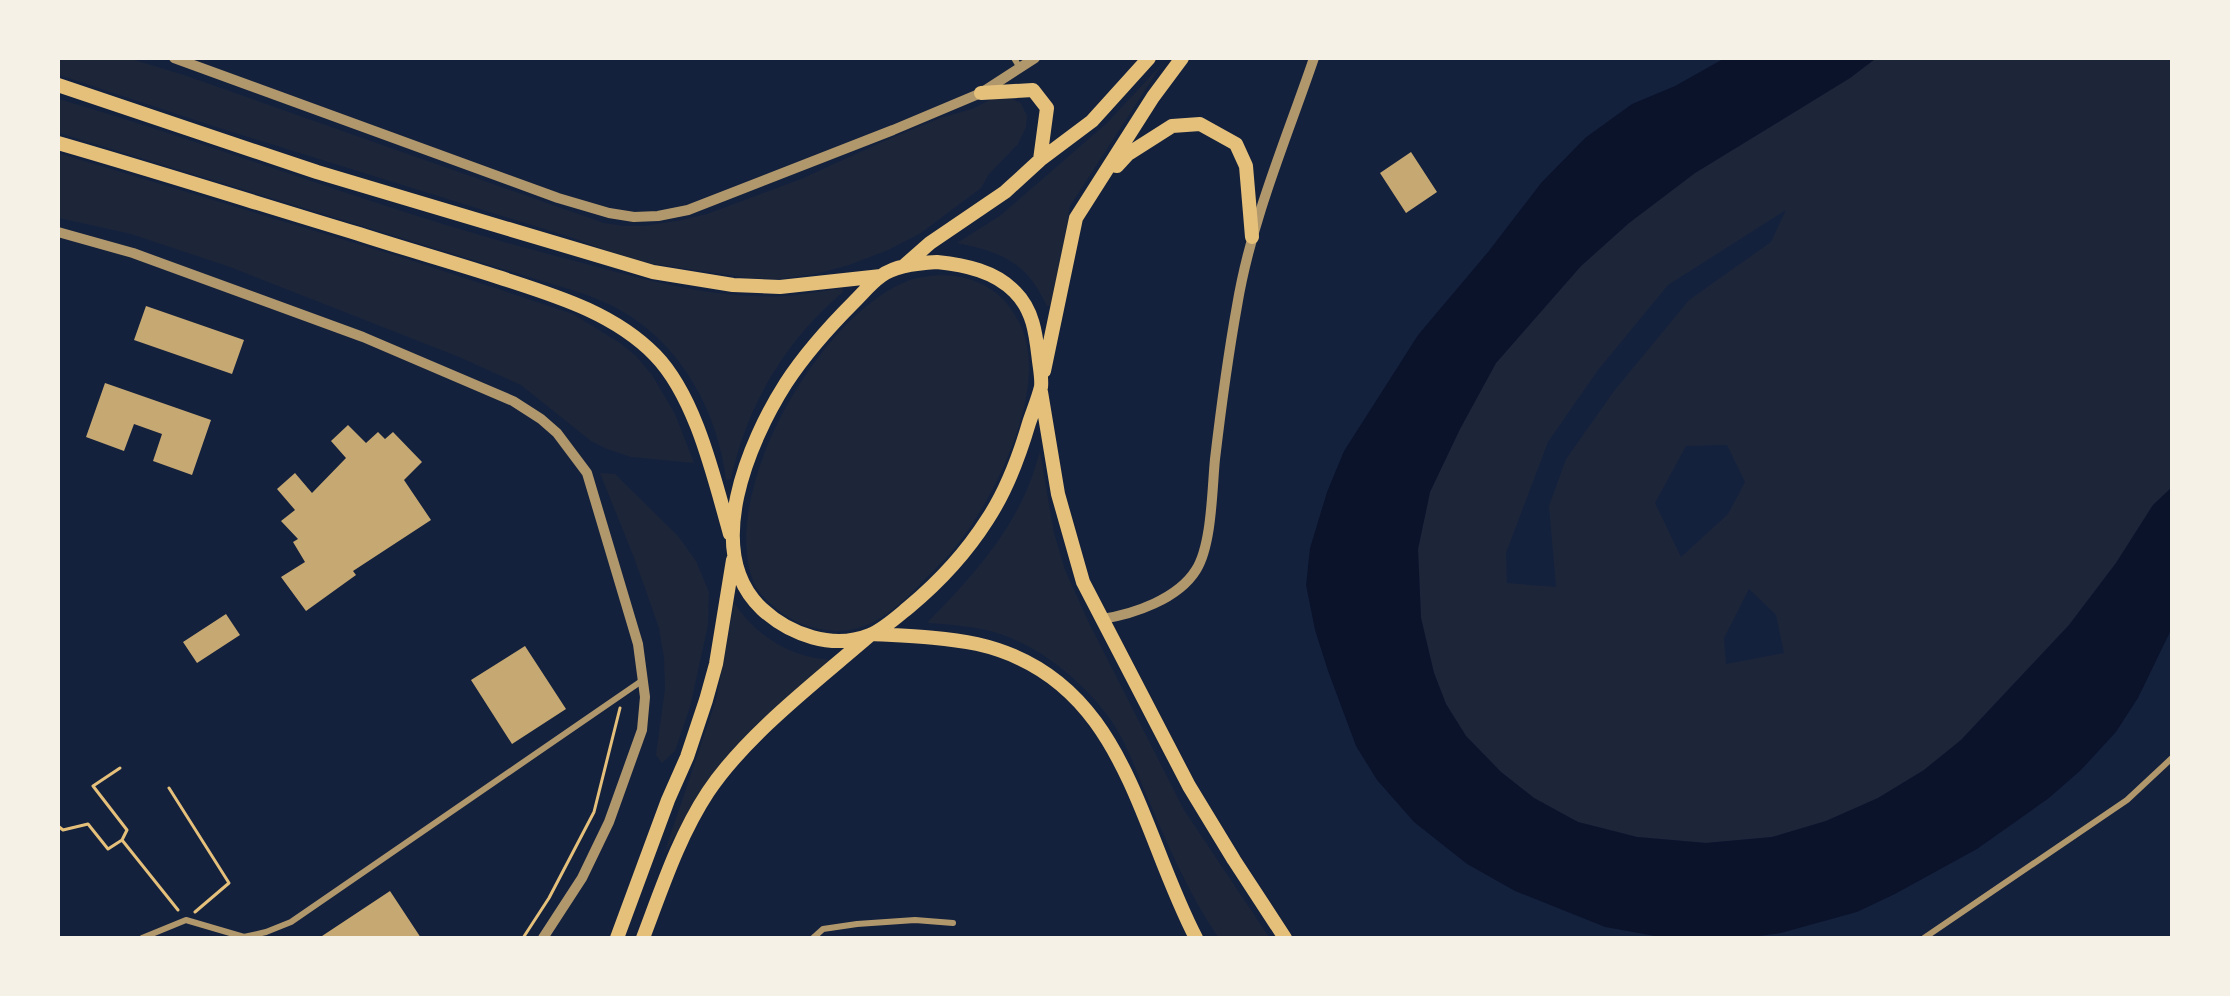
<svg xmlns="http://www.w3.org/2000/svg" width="2230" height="996" viewBox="0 0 2230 996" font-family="'Nunito Sans',sans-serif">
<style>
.green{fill:#1d2539;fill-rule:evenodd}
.water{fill:#0b132b}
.building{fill:#c6a872}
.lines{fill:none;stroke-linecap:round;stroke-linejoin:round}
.path{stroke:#e5c07b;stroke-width:3}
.minor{stroke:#b1986c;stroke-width:6}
.tertiary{stroke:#b1986c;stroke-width:10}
.trunk{stroke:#e5c07b;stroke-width:14}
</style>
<rect width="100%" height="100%" fill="#14213d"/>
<path class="green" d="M59,59H131L184,75L604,223L625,226H644L682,220L707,214L801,179L882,142L940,118L972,109L992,99H1012L1021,103L1027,116L1026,127L1018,144L989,174L981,188L921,233L888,250L849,265L816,274L780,279L748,278L635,261L573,238L216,127L59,75Z
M1875,59H2171V488L2153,505L2116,563L2069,625L1961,740L1924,770L1878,798L1826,821L1772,837L1706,843L1637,837L1578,822L1534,798L1501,772L1466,736L1446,704L1434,673L1421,618L1418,549L1430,492L1460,429L1496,363L1581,266L1629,223L1695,173L1850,78ZM1786,210L1771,242L1689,300L1614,391L1566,459L1549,506L1556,587L1507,583L1506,553L1548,442L1598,370L1668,285ZM1727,445L1745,482L1728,514L1681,557L1655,503L1686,446ZM1749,589L1776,615L1784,653L1726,664L1724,638Z
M1162,64L1070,206L1053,305L1047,306C1043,299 1040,292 1035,285C1017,257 987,249 957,243L1001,215L1107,123Z
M59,99C226,148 388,213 556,256C623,273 687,294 756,296C785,298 814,293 842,288L843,292C785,341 747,405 731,479L726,480C718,412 681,344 620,310C595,296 569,289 542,281L59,133Z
M58,153L404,258L573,314L620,343L636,356L652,375L675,414L694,463L631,457L607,449L591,441L521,385L459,357L230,267L131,234L59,218Z
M941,275C969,275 998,287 1013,312C1017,319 1022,326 1024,334C1045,396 995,497 957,545C948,557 937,567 927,577C903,603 873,632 836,631C813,630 794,623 777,609C768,602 758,593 754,583C717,493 819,319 903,283C915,277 928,276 941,275Z
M1040,452L1054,533L1065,570L1089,623L1184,810L1269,937H1218C1188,893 1167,843 1146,794C1135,768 1125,739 1108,716C1079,678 1034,641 986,630C967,626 947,624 927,623C967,582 1006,540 1028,487C1033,476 1036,463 1040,452Z
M600,473L615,474L678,536L696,561L709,592L708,625L690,707L675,751L662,763L656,755L665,689L664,658L659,628L635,560Z
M734,603C758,638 793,659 836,660L698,799L664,854L716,700Z"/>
<path class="water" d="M1723,59H1875L1850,78L1695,173L1629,223L1581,266L1496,363L1460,429L1430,492L1418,549L1421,618L1434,673L1446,704L1466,736L1501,772L1534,798L1578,822L1637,837L1706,843L1772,837L1826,821L1878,798L1924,770L1961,740L2069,625L2116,563L2153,505L2171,488V630L2138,698L2116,732L2081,770L2049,798L1977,849L1895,894L1857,912L1781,933L1744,938L1660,937L1605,927L1515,891L1467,864L1414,822L1377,780L1356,746L1328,671L1315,630L1306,585L1310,548L1327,492L1344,451L1418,335L1488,252L1541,183L1585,138L1632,104L1675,86Z"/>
<path class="building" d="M1411,152L1437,192L1406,213L1380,173Z
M146,306L244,340L232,374L134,340Z
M105,383L211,420L192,475L153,461L162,434L134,424L124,451L86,437Z
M348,425L366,443L378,432L385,439L393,432L422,462L404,480L431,520L353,571L356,575L306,611L281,577L305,562L293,542L298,539L281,521L295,510L277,489L295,473L312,493L346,458L331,441Z
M226,614L240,635L197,663L183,642Z
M525,646L566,709L512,744L471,680Z
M390,891L421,938H319Z"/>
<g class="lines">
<path class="path" d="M120,768L93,786L127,830L122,840
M169,788L229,883L195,912
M58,826L63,830L88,824L108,849L122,840L178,910
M523,938L549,898L594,812L620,708"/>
<path class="minor" d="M1014,58L1020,68
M142,938L186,920L244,937L266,932L291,922L643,680
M813,938L823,929L857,924L915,920L953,923
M1924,938L2127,800L2172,758"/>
<path class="tertiary" d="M174,58L558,198L609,213L634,217L658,216L688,210L893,130L981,93L1035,58
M58,232L133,253L363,337L513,401L541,419L557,433L587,473L638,644L645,697L642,730L609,822L582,878L543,938
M1102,619C1134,614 1178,599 1196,570C1212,545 1212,489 1215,459C1221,408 1228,356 1237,306C1251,221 1286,140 1314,58"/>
<path class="trunk" d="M58,85L317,172L653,272L733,285L780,287L881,276
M981,93L1033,90L1047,108L1040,160
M58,143C159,172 259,204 359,234C405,249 452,262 498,277C553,295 613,312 655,355C696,397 714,478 730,534
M1117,166L1128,154L1172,126L1200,124L1236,144L1246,166L1252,237
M937,262C965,265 995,271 1015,292C1034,311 1036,336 1039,361C1040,369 1042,379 1041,387C1038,399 1033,411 1029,423C1019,457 1007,490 987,520C966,553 939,582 909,607C898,616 884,629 870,635C833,650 790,635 762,609C701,552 749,441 786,383C805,354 830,326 854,302C863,293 871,283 881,276C895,265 920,263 937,262Z
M905,265L930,243L1005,192L1040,160L1092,121L1149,58
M1044,371L1076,218L1153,97L1182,58
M1041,392L1058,494L1083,582L1189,786L1234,860L1285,938
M872,634C907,636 943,637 977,644C1124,677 1137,825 1196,938
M617,938L668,800L687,757L706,700L716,664L733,560
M643,938C662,888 679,836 708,792C746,735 817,681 869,636"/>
</g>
<rect width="2230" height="996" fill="none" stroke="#f6f1e7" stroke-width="120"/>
</svg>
